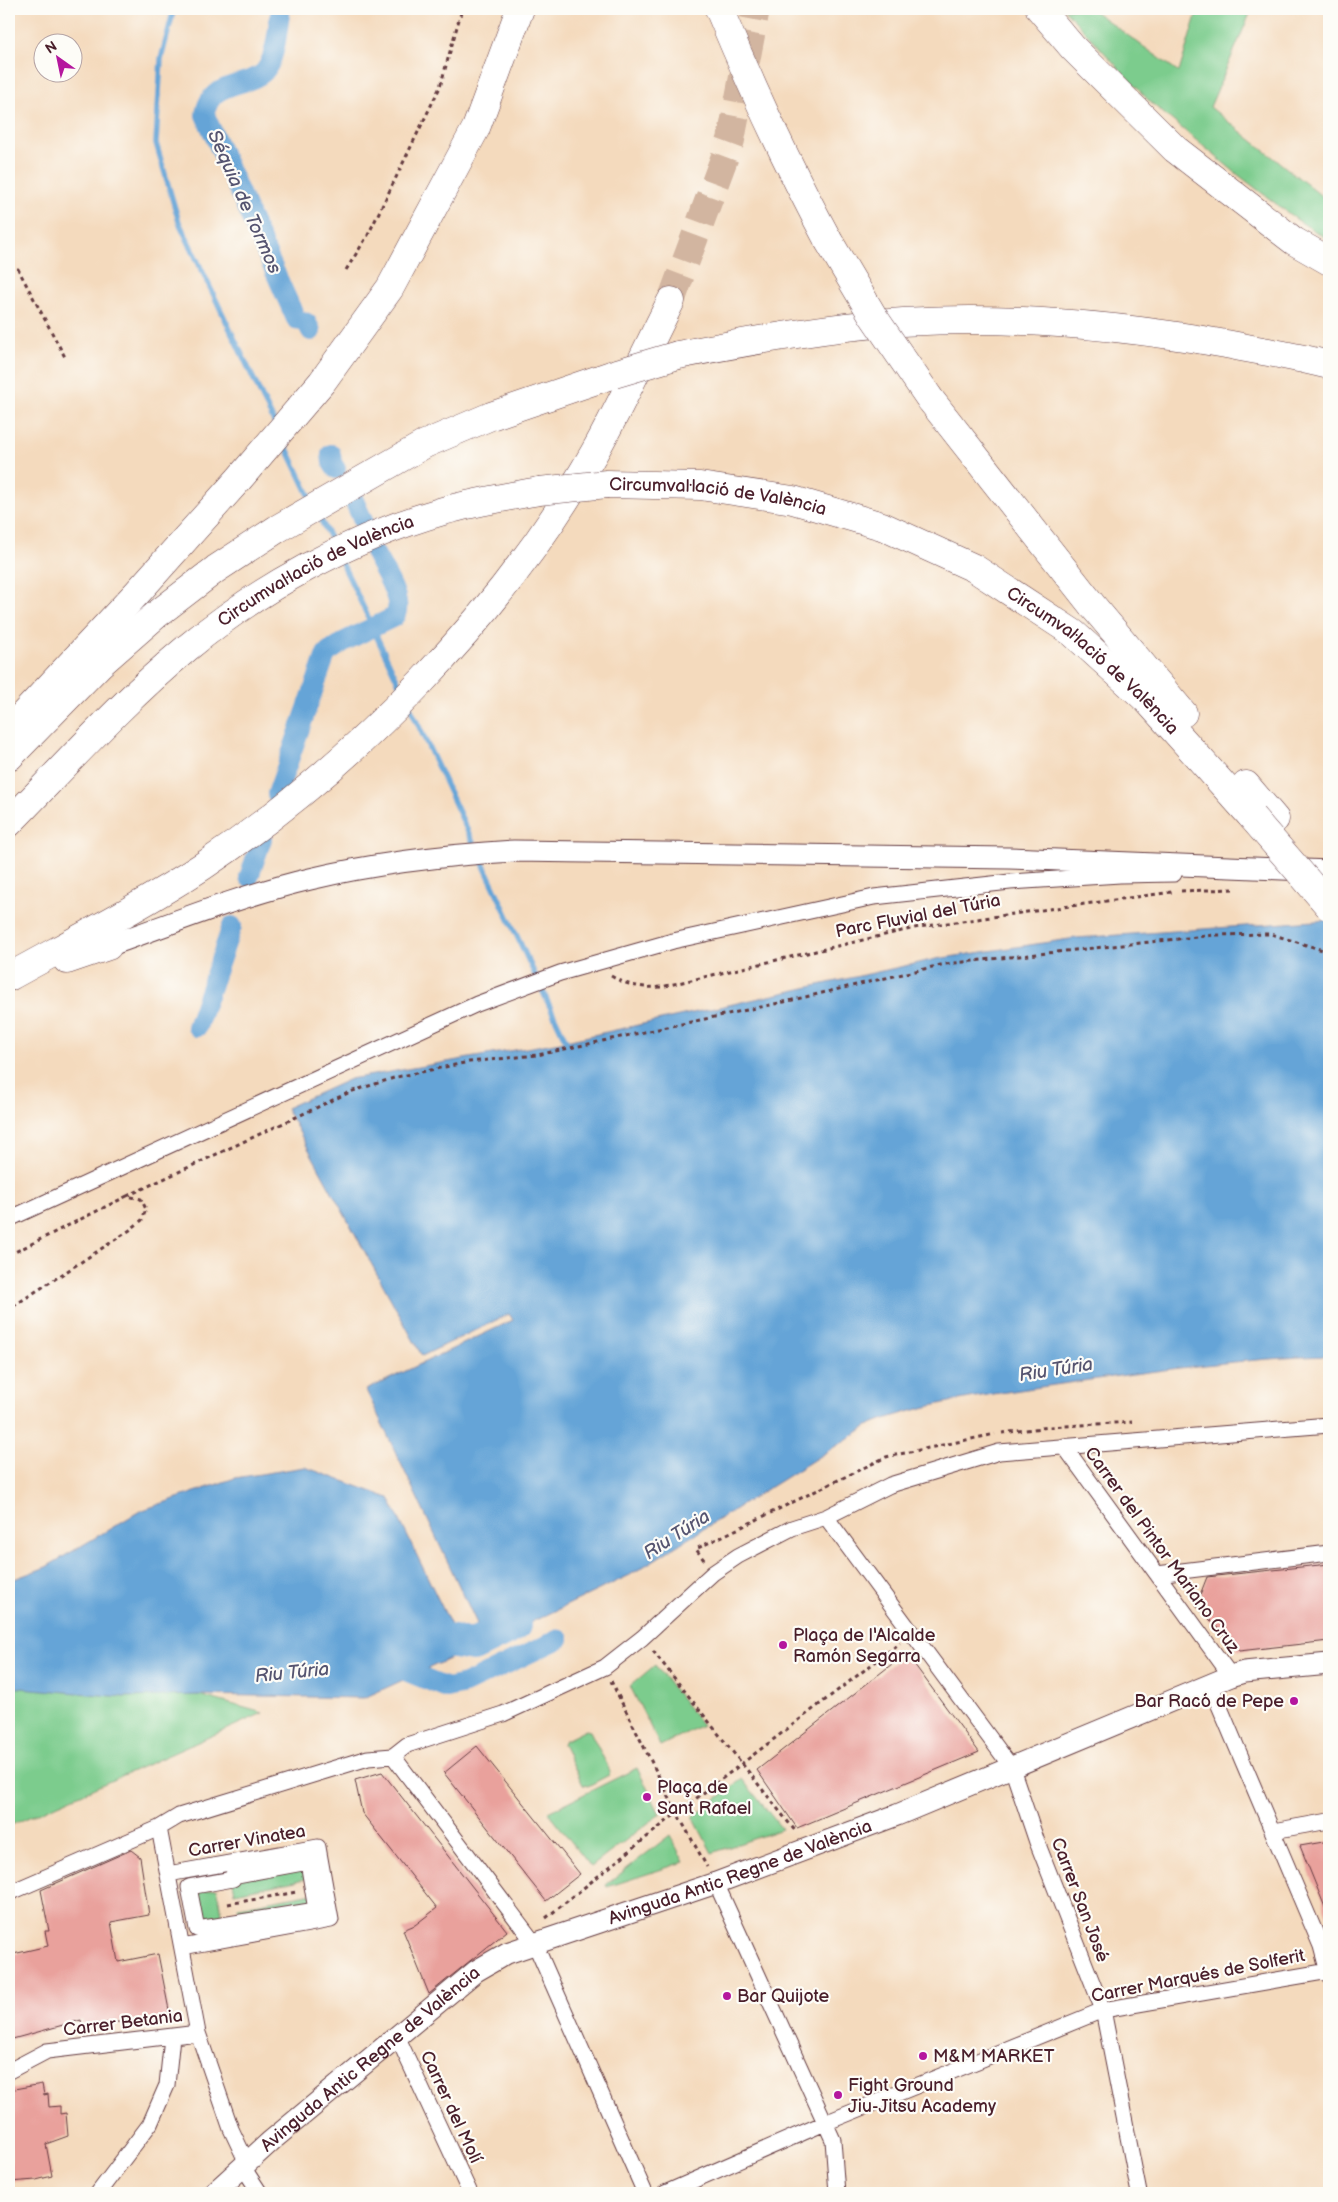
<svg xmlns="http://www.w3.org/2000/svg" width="1338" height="2202" viewBox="0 0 1338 2202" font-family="'Balsamiq Sans',sans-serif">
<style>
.green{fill:#7bcc8d;stroke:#62765c}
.water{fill:#65a4d7;stroke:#586281}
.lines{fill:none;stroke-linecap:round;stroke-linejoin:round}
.stream{stroke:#65a4d7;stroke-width:5.5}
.canal{stroke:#65a4d7;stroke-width:20}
.river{stroke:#65a4d7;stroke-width:34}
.building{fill:#e9a19c}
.highway-tunnel{stroke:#d2b5a0;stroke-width:28;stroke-dasharray:28 14;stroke-linecap:butt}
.street-casing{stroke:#643b41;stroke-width:17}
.secondary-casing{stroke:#643b41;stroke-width:23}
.highway-casing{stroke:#643b41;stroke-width:29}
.path{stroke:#643b41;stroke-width:3;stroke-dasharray:4 4;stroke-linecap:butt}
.street{stroke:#fff;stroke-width:15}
.secondary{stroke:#fff;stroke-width:21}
.highway{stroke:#fff;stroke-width:28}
.highway-bridge-casing{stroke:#643b41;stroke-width:29;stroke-linecap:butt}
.highway-bridge{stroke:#fff;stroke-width:28}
.poi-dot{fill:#b5179e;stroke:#fdfcf7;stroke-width:2}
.labels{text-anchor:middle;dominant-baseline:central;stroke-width:4.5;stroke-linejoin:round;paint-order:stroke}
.street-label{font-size:18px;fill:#4a1f2b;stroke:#fdfcf7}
.poi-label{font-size:18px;fill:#4a1f2b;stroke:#fdfcf7;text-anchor:start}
.water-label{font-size:19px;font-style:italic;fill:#555470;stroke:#fdfcf7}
</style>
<rect width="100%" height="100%" fill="#fdfcf7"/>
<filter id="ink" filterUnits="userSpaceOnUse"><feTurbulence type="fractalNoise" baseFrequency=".02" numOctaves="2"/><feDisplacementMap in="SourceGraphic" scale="10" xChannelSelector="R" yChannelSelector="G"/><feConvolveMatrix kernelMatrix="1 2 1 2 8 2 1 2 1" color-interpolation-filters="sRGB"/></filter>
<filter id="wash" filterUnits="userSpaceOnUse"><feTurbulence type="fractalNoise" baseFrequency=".0096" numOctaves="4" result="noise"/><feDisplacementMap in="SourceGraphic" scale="20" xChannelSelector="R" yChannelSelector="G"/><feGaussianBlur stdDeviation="1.12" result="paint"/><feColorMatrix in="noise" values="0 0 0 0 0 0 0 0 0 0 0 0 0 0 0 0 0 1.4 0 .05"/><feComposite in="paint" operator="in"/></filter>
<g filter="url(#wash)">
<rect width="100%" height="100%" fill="#f4dabd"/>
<path class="green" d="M1064,9H1091L1179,72L1198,9H1252L1210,107L1329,202V240L1296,219L1237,174L1150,102Z
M655,1665L702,1725L660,1746L630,1686Z
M9,1685L199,1695L263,1713L9,1826Z
M586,1730L590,1731L610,1771L609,1775L588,1786L583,1785L563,1744L564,1741Z
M637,1768L660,1814L591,1867L548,1812Z
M742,1779L782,1829L712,1853L693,1817Z
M670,1835L684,1862L607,1887L606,1885Z
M308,1862L311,1878L235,1893L232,1876Z
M217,1888L224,1924L197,1929L191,1893Z
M313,1893L316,1910L241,1924L238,1907Z"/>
<path class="water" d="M1329,920V1356C1242,1358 1155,1371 1068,1383C1002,1393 934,1400 871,1424L630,1575L475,1649L471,1641L487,1632L484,1628L480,1630L366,1390L513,1320L509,1314L422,1356L286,1108L350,1079L566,1041L936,959L1076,938Z
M305,1467L389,1498L464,1652L364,1698L199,1695L123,1697L9,1687V1581L46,1567L140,1511L235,1478Z"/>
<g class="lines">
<path class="stream" d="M174,9L161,59L156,143L179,222L275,424
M283,440L312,501
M318,514L334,546
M340,559L371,623
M374,631L402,690
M409,705L476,849
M480,857L566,1041"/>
<path class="canal" d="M281,9C277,28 277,57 264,72C247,88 209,80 205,115L296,319L307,323L311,331
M331,454L332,463L336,469
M353,498L364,523
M277,794L326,654L345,641L394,617C406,603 383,570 375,554
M249,877L262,839
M197,1027L232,926
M388,1664L447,1688L465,1684L559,1639"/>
<path class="river" d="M415,1639L422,1637L473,1645L514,1625"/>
</g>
<g id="blocks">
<path class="building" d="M1329,1564V1641L1239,1651L1196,1605L1207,1577Z
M906,1653L979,1752L797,1828L757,1770Z
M477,1746L580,1874L546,1901L444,1773Z
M382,1772L507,1931L429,1994L403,1930L415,1925L437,1908L362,1813L355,1780Z
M1329,1841V1917L1300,1846Z
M131,1850L140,1857L149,1915L111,1922L118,1962L158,1954L169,2010L167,2018L82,2025L81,2020L9,2040V1955L48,1946L45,1931H49L41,1890Z
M42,2084L44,2095L48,2094L49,2107L60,2106V2114L66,2113L68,2136L46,2144L52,2176L36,2180L9,2182V2162H11L9,2090Z"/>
</g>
</g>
<g filter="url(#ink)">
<use href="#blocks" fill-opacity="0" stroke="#643b41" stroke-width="1"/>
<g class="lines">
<path class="highway-tunnel" d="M671,301L731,140L756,9"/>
<g class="street-casing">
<path id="street" d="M9,1219L477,1004L560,973L673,941L874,897L1010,882L1120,875L1174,874
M1064,1446L1231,1676
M826,1517L1012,1768L1037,1842L1103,2010L1139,2193
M1157,1574L1329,1553
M1210,1684L1321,1946L1329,1976
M393,1756L535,1944L645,2193
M159,1828L198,2033L231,2129L247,2163
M1273,1831L1329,1821
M308,1862L316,1910L197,1929L189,1887L233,1879L232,1876Z
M168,1874L318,1847L331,1920L182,1947
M716,1883L833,2140L837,2193
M9,1893L159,1828L179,1816L368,1758L393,1756L407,1745L503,1714L605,1667L642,1638L713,1573L738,1556L792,1528L826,1517L890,1485L999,1452L1329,1425
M397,2036L470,2193
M9,2071L47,2051L198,2033
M243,2167L260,2193
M98,2193L150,2124L167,2085L172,2037
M665,2193L825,2123L1103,2010L1329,1971"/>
</g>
<g class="secondary-casing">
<g id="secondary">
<path d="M108,946C175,922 242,895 310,879C377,863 445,855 514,851L1009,858L1329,871"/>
<path id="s1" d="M214,2193L271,2141L476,1971L507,1953L716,1883L897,1815L1231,1676L1244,1672L1329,1664"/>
</g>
</g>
<g class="highway-casing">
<g id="highway">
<path d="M719,9C752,88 787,164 828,240"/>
<path d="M1040,9L1073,48L1175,149L1294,241L1329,261"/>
<path d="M678,355C734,344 789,334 846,327C972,312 1101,322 1226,344C1260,351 1295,356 1329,365"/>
<path d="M930,399L1092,605L1183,713"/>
<path id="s2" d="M607,484L700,486L793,500L882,526L974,568L1073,633L1147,700L1252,817"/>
<path d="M9,730L136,594L239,479L322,382L390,288L476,128L520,9"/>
<path d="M9,757L100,664L156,615L216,569L277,529L425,444L491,416L614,374"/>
<path d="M1246,785L1275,819"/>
<path id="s3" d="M9,823C67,764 123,701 187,648C259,588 352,537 443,511C474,502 507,497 539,491"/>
<path d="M67,960L108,946"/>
<path d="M9,977C74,941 140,907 203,866C356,764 503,613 594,453C622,404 645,352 671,301"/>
</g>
</g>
<path class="path" d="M9,268L18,269L66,359
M346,270L368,235L440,87L462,9
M1181,891L1235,889
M611,976C628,986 642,988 661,987L919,927L1172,892
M127,1196L350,1092L397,1077L469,1062L537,1055L784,1002L945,964L1215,935L1271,934L1329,952
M9,1255L127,1196L141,1199L146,1209L142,1220L130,1230L9,1309
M1002,1433L1049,1427L1132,1422
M704,1560L696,1549L886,1457L995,1434
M653,1651L796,1832
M611,1681L677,1813L707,1867
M228,1904L297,1892
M546,1918L677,1813L900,1643"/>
<use href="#street" class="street"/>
<use href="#secondary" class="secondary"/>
<use href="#highway" class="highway"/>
<g class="highway-bridge-casing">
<path id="highway-bridge" d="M828,240L873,316L930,399
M614,374L678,355
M539,491L607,484
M1252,817L1329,906"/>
</g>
<use href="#highway-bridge" class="highway-bridge"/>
</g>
</g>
<g class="poi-dot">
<circle cx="783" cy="1645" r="5"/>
<circle cx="1294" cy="1701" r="5"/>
<circle cx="647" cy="1797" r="5"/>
<circle cx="727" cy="1996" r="5"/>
<circle cx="923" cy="2056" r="5"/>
<circle cx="838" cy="2095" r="5"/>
</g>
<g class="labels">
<g class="street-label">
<text stroke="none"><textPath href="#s2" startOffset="112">Circumval·lació de València</textPath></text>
<text stroke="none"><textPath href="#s3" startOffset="401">Circumval·lació de València</textPath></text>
<text stroke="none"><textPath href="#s2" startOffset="532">Circumval·lació de València</textPath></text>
<text transform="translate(918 916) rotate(-11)">Parc Fluvial del Túria</text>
<text transform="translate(1162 1550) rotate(54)">Carrer del Pintor Mariano Cruz</text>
<text transform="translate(247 1841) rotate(-10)">Carrer Vinatea</text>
<text stroke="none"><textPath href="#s1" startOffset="626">Avinguda Antic Regne de València</textPath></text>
<text transform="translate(1080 1900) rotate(69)">Carrer San José</text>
<text transform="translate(1198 1976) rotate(-11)">Carrer Marqués de Solferit</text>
<text transform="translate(123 2023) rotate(-7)">Carrer Betania</text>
<text stroke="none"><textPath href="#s1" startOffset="206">Avinguda Antic Regne de València</textPath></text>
<text transform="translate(451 2107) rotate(65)">Carrer del Molí</text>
</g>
<g class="poi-label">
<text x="793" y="1635">Plaça de l'Alcalde<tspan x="793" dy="21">Ramón Segarra</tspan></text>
<text x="1284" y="1701" text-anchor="end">Bar Racó de Pepe</text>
<text x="657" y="1787">Plaça de<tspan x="657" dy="21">Sant Rafael</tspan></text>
<text x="737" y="1996">Bar Quijote</text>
<text x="933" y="2056">M&amp;M MARKET</text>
<text x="848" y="2085">Fight Ground<tspan x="848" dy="21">Jiu-Jitsu Academy</tspan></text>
</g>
<g class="water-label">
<text transform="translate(244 202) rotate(66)">Séquia de Tormos</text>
<text transform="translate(1056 1370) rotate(-9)">Riu Túria</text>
<text transform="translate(677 1535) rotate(-33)">Riu Túria</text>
<text transform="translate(292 1673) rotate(-6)">Riu Túria</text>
</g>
</g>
<rect width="1338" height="2202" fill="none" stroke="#fdfcf7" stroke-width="30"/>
<g transform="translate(58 58) rotate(327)"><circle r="24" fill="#fdfcf7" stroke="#b5a4a5"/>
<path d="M0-4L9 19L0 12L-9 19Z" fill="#b5179e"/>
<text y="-8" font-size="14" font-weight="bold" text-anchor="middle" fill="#4a1f2b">N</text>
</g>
</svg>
